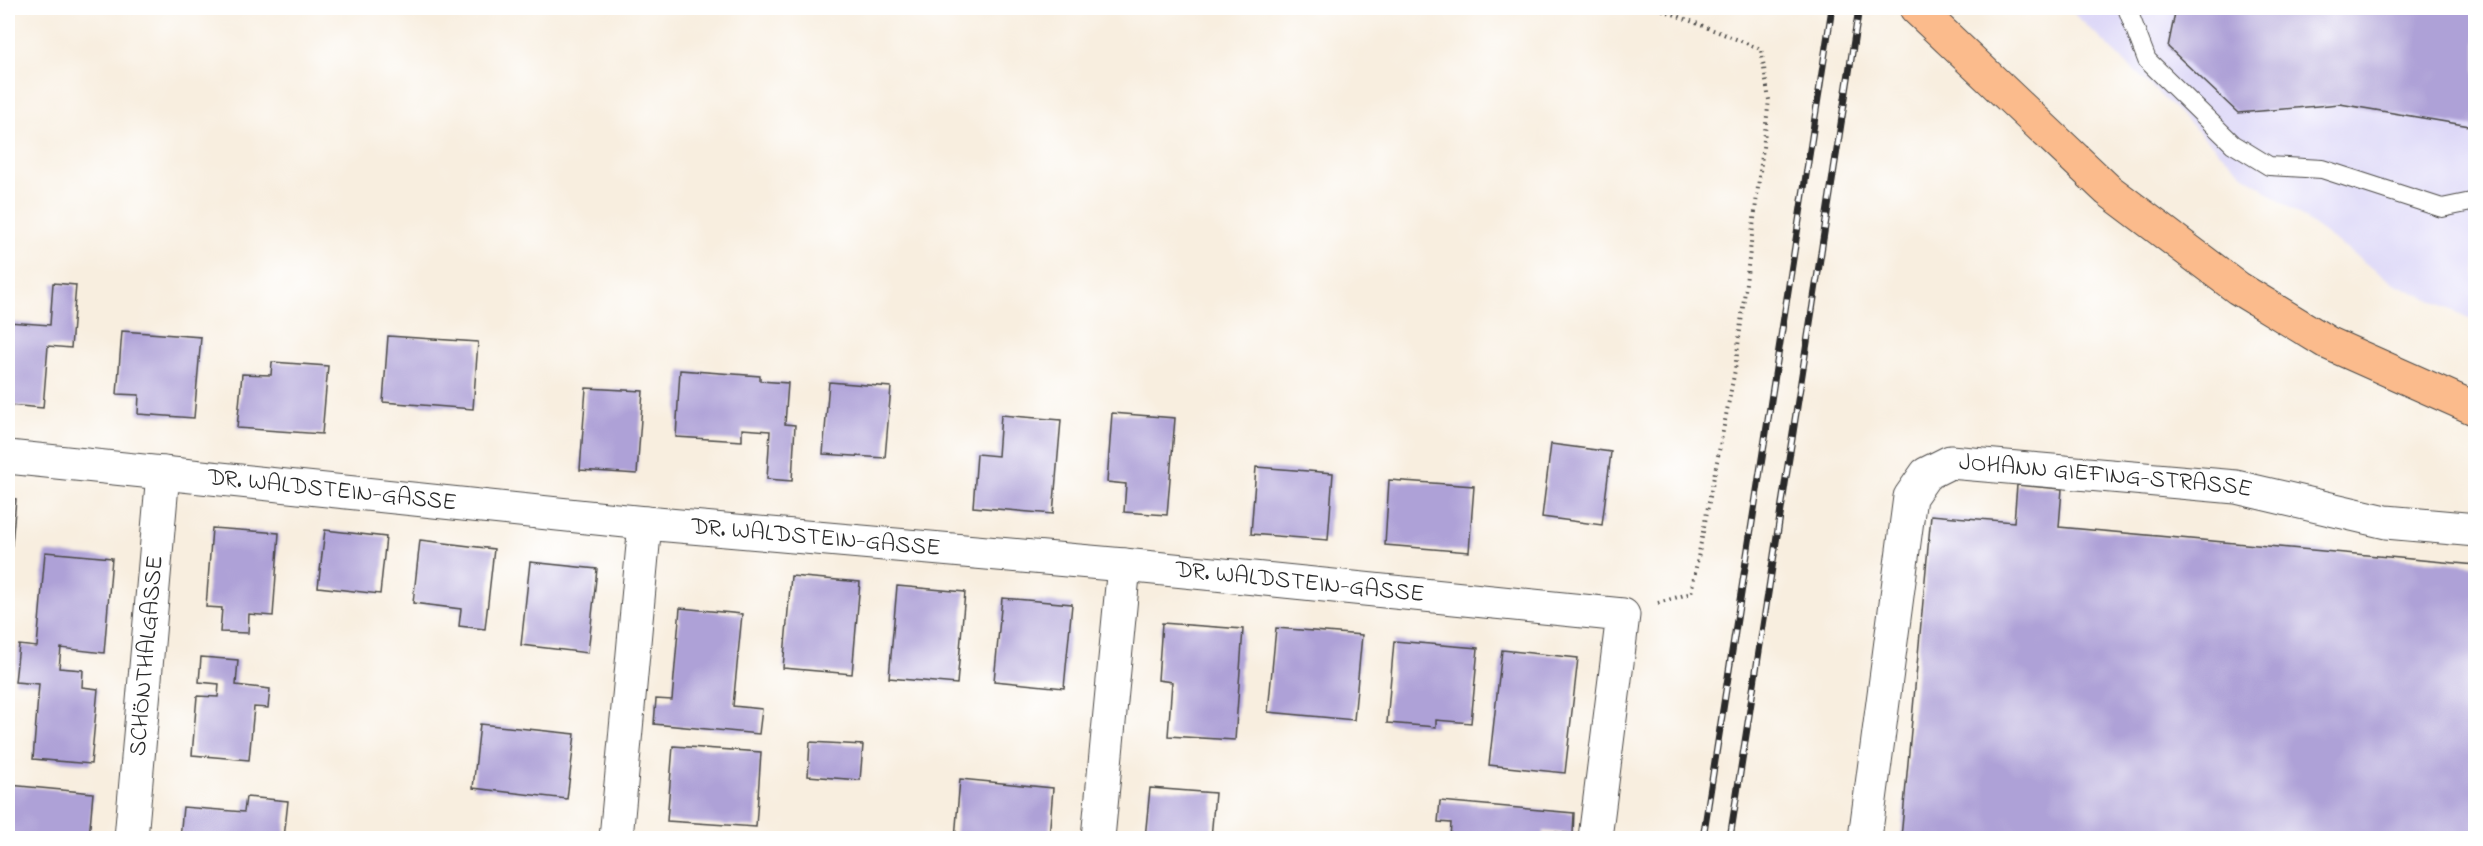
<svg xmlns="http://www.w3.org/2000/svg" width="2483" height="846" viewBox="0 0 2483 846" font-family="'Indie Flower',sans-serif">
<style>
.built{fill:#dbd6f7}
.building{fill:#aea1d7}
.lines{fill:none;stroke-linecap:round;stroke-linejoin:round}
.lane-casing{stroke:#4a4846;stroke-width:20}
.street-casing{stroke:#4a4846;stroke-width:35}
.primary-casing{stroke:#4a4846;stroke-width:35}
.path{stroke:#4a4846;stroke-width:4;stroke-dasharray:1.5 4.5;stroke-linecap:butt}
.lane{stroke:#fff;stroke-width:18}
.street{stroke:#fff;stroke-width:33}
.primary{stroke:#fbbb8c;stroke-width:33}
.rail-casing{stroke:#2b2b2b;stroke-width:7}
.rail{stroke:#fff;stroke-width:4.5;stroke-dasharray:14;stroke-linecap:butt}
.labels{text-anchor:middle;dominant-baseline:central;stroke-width:4.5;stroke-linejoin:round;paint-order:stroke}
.street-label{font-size:24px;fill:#2b2b2b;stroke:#fff}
</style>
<rect width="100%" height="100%" fill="#fff"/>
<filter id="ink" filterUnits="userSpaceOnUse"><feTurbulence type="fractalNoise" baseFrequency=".0167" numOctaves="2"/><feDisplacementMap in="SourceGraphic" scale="12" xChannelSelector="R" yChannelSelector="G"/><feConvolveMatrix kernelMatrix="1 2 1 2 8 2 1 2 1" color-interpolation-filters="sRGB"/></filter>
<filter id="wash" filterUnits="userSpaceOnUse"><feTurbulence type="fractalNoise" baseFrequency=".008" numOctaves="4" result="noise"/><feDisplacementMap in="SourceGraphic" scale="24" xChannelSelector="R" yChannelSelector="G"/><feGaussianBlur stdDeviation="1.35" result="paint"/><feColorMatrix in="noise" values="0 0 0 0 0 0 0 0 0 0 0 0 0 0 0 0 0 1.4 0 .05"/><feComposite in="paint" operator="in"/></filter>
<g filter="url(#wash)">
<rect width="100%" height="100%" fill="#f8eedf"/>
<path class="built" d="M2068,8H2475V321L2390,281L2243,174Z"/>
<g id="blocks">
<path class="building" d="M2176,8H2476V127L2340,104L2238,113L2168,47Z
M53,283L76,285L71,348L48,346L43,408L8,405V322L50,325Z
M122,331L201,337L194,418L138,414L139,395L117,394Z
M388,336L478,342L473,409L383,402Z
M272,362L328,366L322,434L237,428L242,374L271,375Z
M680,370L760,376V381L788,383L785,424L795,425L792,481L767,479L770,431L742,429V441L676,437Z
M829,382L891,387L885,458L823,454Z
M586,388L643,391L637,474L580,470Z
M1112,413L1175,418L1167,515L1124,512L1126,484L1107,482Z
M1001,415L1061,420L1053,514L973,507L977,454L998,456Z
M1551,444L1611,452L1602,525L1542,517Z
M1256,467L1333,473L1328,540L1251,534Z
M1389,480L1474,486L1469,552L1385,545Z
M2017,485L2062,489L2059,527L2476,565V838H1901L1931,515L2014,522Z
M8,498L16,499L9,578H8Z
M212,528L279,533L273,616L249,614L248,633L220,632L222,608L206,607Z
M325,530L386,537L380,594L318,587Z
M420,540L494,549L485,629L459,626L461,609L413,603Z
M45,552L112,558L104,653L61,648L59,668L83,670L82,687L98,689L91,764L33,759L39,684L15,682L19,645L37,647Z
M530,562L597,569L588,653L521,645Z
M791,576L860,582L852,674L783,668Z
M897,586L965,592L957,684L889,678Z
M1002,598L1072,604L1064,688L994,681Z
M680,608L742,614L733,706L762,709L759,734L654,724L656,699L672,700Z
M1162,623L1243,629L1235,740L1168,736L1172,682L1158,680Z
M1276,628L1362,635L1354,720L1268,712Z
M1394,641L1478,648L1471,723L1436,720V727L1387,723Z
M1502,650L1578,658L1565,773L1489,765Z
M201,657L238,660L236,685L270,689L268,708L254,707L249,760L192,755L197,696L218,697L219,684L199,682Z
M480,724L575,734L567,799L473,788Z
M810,742L863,745L860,780L808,776Z
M673,746L761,752L756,827L667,821Z
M960,779L1053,788L1049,838H955Z
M9,785L93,793L89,838H8Z
M1150,788L1215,793L1211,838H1145Z
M246,797L288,801L284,838H180L183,807L244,812Z
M1440,801L1574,813L1573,834L1543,831V838H1450L1451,823L1438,822Z"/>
</g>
</g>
<g filter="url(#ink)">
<use href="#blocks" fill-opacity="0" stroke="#4a4846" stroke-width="1.5"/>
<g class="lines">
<g class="lane-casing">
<path id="lane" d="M2127,8L2147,60L2233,144L2269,166L2322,169L2442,208L2476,201"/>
</g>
<g class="street-casing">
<g id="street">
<path id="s1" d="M8,457L645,523L1124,565L1623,615L1595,838"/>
<path id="s2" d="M131,838L163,473"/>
<path d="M616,838L645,523"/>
<path d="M1098,838L1124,565"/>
<path id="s3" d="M1865,838L1910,497L1926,474L1950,462L2236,487L2386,522L2476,530"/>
</g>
</g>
<g class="primary-casing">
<path id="primary" d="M1916,8L2108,190L2238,288L2328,343L2476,409"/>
</g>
<path class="path" d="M1658,603L1691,593L1735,370L1769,100L1761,49L1658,8"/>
<use href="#lane" class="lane"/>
<use href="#street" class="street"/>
<use href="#primary" class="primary"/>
<g class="rail-casing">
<path id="rail" d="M1703,838L1832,8
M1730,838L1859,8"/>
</g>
<use href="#rail" class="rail"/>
</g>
</g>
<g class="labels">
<g class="street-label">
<text stroke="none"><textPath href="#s3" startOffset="555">JOHANN GIEFING-STRASSE</textPath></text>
<text stroke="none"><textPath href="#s1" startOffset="326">DR. WALDSTEIN-GASSE</textPath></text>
<text stroke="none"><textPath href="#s1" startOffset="812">DR. WALDSTEIN-GASSE</textPath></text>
<text stroke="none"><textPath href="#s1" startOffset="1298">DR. WALDSTEIN-GASSE</textPath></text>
<text stroke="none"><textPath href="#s2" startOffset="183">SCHÖNTHALGASSE</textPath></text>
</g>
</g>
<rect width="2483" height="846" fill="none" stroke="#fff" stroke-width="30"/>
</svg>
